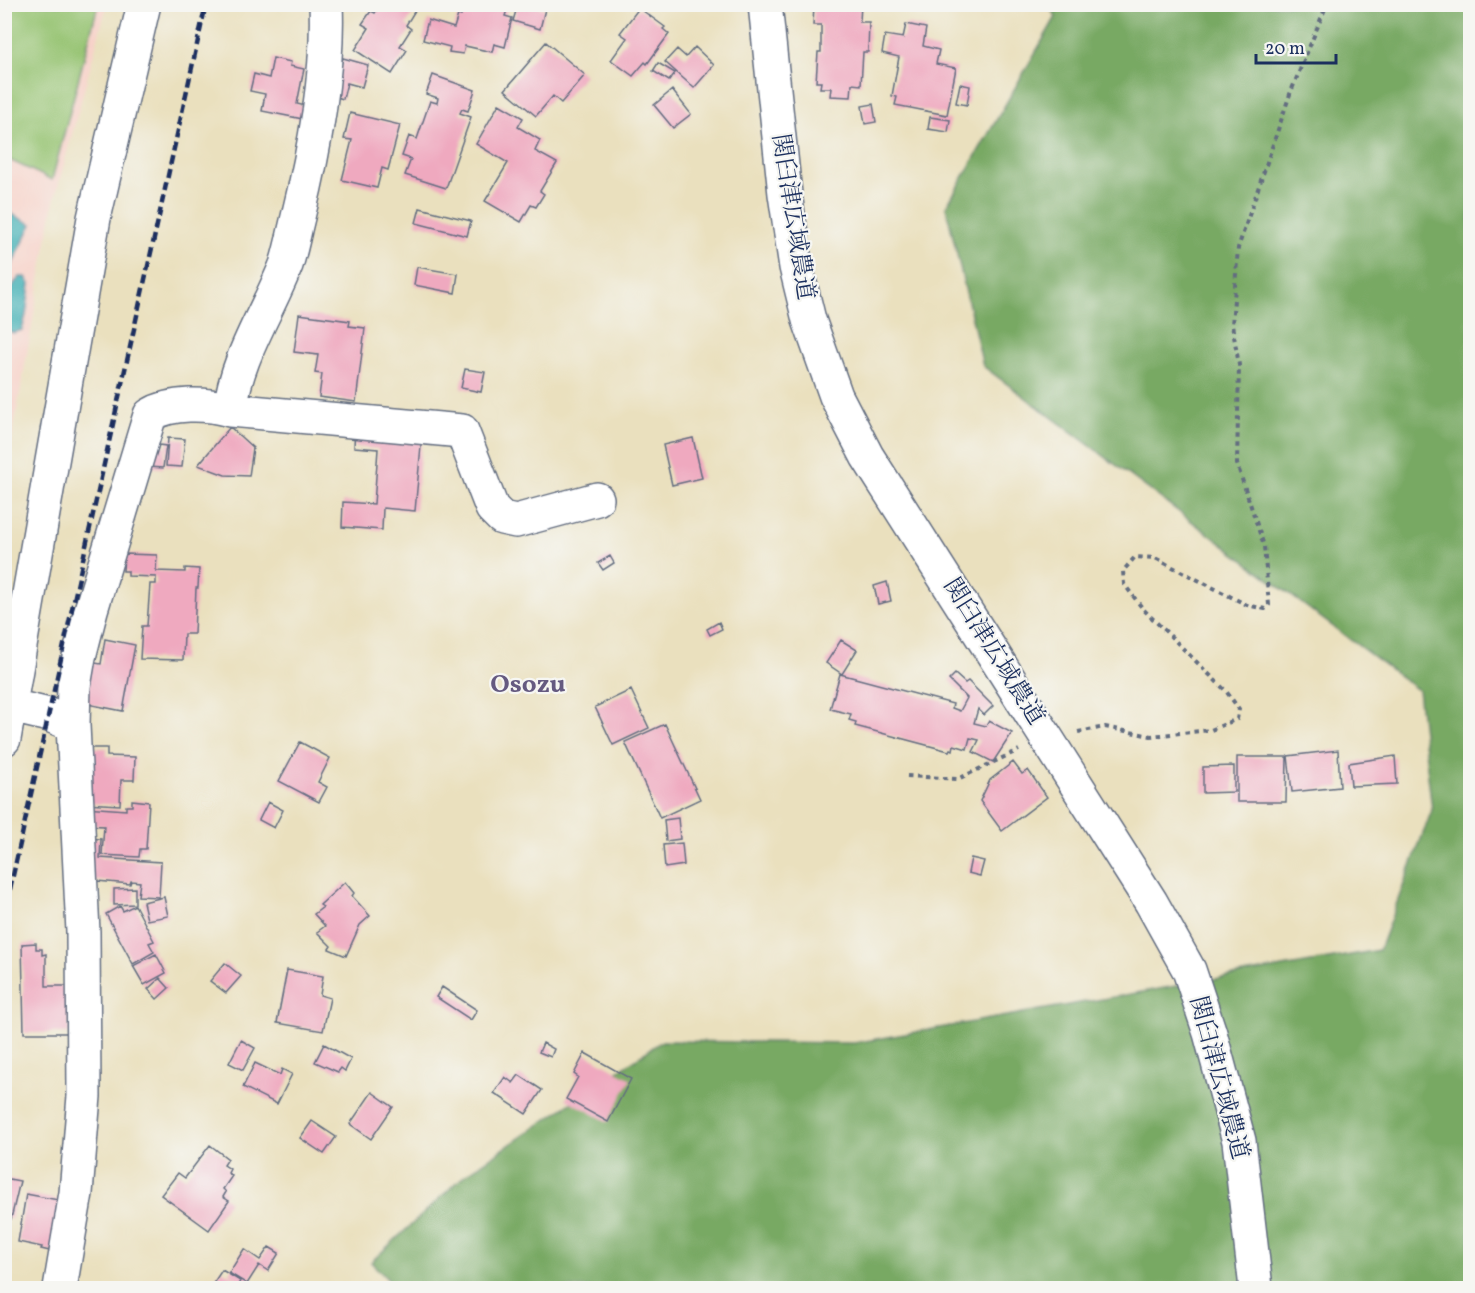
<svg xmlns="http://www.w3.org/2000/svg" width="1475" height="1293" viewBox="0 0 1475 1293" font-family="Vollkorn,'Noto Serif JP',serif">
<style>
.built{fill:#f7d1c8}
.green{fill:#95c371;stroke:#587968;stroke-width:1.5}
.forest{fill:#78a963;stroke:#4a6c60;stroke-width:1.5}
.water{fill:#3caeb4;stroke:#2c6e89;stroke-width:1.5}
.building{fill:#efa9bf}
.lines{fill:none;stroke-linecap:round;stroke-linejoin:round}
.minor-casing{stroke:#636d80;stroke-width:36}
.path{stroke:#636d80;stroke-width:4;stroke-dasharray:4.5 4.5;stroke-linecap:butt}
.minor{stroke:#fff;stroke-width:33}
.rail{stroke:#1b2f5e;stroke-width:4.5;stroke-dasharray:9 4.5;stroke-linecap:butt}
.labels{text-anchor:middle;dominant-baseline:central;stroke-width:4.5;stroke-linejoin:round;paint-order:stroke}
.street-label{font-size:24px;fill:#1b2f5e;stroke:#f6f6f2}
.neighbourhood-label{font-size:26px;font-weight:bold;fill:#655a80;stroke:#f6f6f2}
</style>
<rect width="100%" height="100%" fill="#f6f6f2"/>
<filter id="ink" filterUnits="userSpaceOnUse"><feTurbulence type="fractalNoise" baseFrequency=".0167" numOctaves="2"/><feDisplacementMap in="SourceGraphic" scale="12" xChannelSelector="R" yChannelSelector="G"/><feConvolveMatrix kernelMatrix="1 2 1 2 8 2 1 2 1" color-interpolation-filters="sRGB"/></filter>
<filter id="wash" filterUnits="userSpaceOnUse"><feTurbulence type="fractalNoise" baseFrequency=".008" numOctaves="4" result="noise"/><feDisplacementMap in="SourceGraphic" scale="24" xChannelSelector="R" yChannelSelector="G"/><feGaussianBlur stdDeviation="1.35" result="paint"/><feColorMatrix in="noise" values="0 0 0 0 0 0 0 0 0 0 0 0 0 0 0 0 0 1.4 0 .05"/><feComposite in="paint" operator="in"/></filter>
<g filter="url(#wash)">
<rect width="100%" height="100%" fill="#eae0be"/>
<path class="built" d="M5,5H107L54,201L5,478Z"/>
<path class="green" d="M5,4L98,5L52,180L5,158Z"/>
<path class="forest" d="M1048,5H1470V1288H396L371,1262L465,1175L662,1041L854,1043L1379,950L1432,810L1418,690L983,366L946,207L1056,17Z"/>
<path class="water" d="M5,211L32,224L5,279Z
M20,277H26L30,284L26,315L22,330L14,333L5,330C4,311 5,291 20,277Z"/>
<g id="blocks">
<path class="building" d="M380,4H419L406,25L411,29L400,46L407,50L392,74L355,50L369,28L362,24L371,11L375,13Z
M464,4H509L505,16L512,18L505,47L494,44L492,52L465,46L463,54L449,52L450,47L423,40L428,20L454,28L458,15L461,16Z
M518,4H529L545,9L540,29L513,21Z
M814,4H861L860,22H869L868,52H863L861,85L852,84L851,97L830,96L831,88H820L821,82H816L818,52H821V25H813Z
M639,8L665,27L663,29L669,34L647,64L645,62L633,76L611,60L627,38L620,33Z
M906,24L926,28L923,46L939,50L936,64L956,68L947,115L895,105L897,97L892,96L899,57L882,53L885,35L903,38Z
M546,42L585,75L561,103L553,96L536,116L505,90Z
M695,47L714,65L694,88L665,62L677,49L686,57Z
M273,58L291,62L290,66L304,69L297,104L310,107L308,120L262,111L265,94L250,91L254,74L269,78Z
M343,58L368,65L362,87L347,83L343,99L328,94L337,80Z
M658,63L675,73L669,81L653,71Z
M433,75L475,90L468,111L462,109L460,113L471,117L446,188L405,175L411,159L402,156L409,136L417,139L430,101L437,103L438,98L426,94Z
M960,84L970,86L967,105L956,103Z
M672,90L691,114L673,128L654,105Z
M499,104L523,118L518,127L540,140L535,151L557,163L540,191L544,194L536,207L531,205L521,222L485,201L508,163L476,144Z
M873,104L876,122L865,124L862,106Z
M350,113L400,125L388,170L382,168L377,188L342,180L352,140L344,139Z
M930,117L950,120L948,132L928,129Z
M420,208L471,221L467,236L416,223Z
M417,267L458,274L455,293L414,285Z
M299,314L350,321L349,326L365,328L356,402L319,397L322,374L315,373L318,355L294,352Z
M465,369L485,372L481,392L461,388Z
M355,424L422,435L415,511L383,508L382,530L342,527L343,502L374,504L378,449L354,447Z
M230,427L253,448L249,476L225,475L198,465Z
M168,438L185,439L182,467L166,466Z
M693,438L702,478L672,485L663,445Z
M151,444L166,446L163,468L148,467Z
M124,554L157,555L156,571L185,572V568L199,569L198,588H196L194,634H184L183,660L140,659L142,626H147L150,584H156V577L128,576V571H123Z
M610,556L614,563L603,570L598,563Z
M887,582L891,601L878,604L874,586Z
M719,622L722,629L710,635L707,629Z
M105,639L135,645L123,711L82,703L89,662L101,664Z
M841,640L857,650L842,674L826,663Z
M840,674L953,704L952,708L960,711L967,698L949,680L955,674L965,683L968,681L993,706L984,715L978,709L974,723L986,726L989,721L1012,733L993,762L973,752L979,740L970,738L967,749L954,745L953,750L950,749L949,751L855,726L856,722L849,720L851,714L830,709Z
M631,690L649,728L613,745L595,707Z
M665,724L700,799L660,818L625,742Z
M300,742L330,758L318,782L327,787L319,802L279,781Z
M87,748H107V756L135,757L134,780H121L120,805L85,803Z
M1338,750L1340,787L1292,792L1288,756Z
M1395,756L1397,784L1351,786L1349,763Z
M1237,757H1287L1286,802H1237Z
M1013,762L1022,774L1028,770L1047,797L1002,831L980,801L990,780Z
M1234,766V792L1203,793V767Z
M132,800L149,802L146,849H140L139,857L102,855L104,826L84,825L85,807L126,810V806H132Z
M268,802L283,810L274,828L259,820Z
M678,818L680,839L666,841L664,820Z
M87,838L101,839L100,858L161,862L159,897L138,896L140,882L131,881L130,884L86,880Z
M682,843L684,865L665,868L663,845Z
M971,858L984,861L980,876L968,873Z
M345,882L354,893L352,896L370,916L360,925L346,956L329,949L331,946L317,932L325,926L314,914L323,907L320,905Z
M135,888V904L114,905V889Z
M164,897L168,916L147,920L143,902Z
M135,905L154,941L149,943L154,952L133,964L106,914L120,906L123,911Z
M36,943V949H42V955L46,954V986H69V1033H24L22,944Z
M156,954L166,973L144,985L133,966Z
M225,963L241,976L226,993L210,981Z
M287,970L323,976L320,995L330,998L323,1031L277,1023Z
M160,978L169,988L157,999L148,989Z
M442,987L477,1010L471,1020L436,997Z
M241,1040L255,1048L243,1070L229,1063Z
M543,1043L554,1049L551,1057L539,1052Z
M324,1044L351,1059L345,1071L341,1068L338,1072L315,1062Z
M585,1053L631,1079L608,1122L566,1099L578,1077L574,1074Z
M255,1063L280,1075L282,1069L292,1074L277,1104L243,1087Z
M519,1075L542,1090L526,1114L494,1093L505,1077L513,1083Z
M372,1092L393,1107L371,1139L350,1124Z
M312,1121L336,1137L324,1154L300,1138Z
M210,1145L228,1159L224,1165L230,1169L228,1173L232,1176L223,1189L226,1192L223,1197L229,1201L209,1230L161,1195L178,1173L185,1178Z
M4,1178L20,1181L11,1219L4,1217Z
M26,1194L64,1201L54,1252L41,1249L42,1247L18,1242Z
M269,1247L279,1253L268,1271L259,1265L247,1284L229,1273L244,1249L260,1260Z
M222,1270L240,1281L238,1285L244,1288H210Z"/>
</g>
</g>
<g filter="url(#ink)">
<use href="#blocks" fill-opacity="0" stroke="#636d80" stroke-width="1.5"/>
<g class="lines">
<g class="minor-casing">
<path id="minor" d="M765,4L785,194L796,267L809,320L836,396L867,456L1151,902L1189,970L1210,1033L1239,1141L1256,1288
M230,410C236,358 267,313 286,265C291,250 294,233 298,217C314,152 329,72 326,4
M11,706L49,715L73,725
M4,739L94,218L144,4
M60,1288L76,1193L84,1096L83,932L73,725L74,686L79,657L91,610L150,415C171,402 207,403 230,410L462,431L492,508L502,518L516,521L597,499"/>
</g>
<path class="path" d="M1078,732L1105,727L1151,736L1211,730L1237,719L1239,709L1226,691L1143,609L1124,584L1123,571L1135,557L1155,558L1247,605L1265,609L1269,605L1264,546L1237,464L1239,365L1232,325L1238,248L1290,94L1327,4
M907,776L958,779L1019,750"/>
<use href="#minor" class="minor"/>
<path class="rail" d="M4,916L206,4"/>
</g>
</g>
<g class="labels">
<g class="street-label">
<text transform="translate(792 217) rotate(81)">関臼津広域農道</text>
<text transform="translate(993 652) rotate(58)">関臼津広域農道</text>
<text transform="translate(1218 1078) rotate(75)">関臼津広域農道</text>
</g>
<g class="neighbourhood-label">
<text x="528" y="685">Osozu</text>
</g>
</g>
<rect width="1475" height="1293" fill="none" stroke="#f6f6f2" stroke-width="24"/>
<path d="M1256 54v9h80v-9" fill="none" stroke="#1b2f5e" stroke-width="3"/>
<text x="1265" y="54" font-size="18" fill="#1b2f5e" stroke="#f6f6f2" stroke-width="4.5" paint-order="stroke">20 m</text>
</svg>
